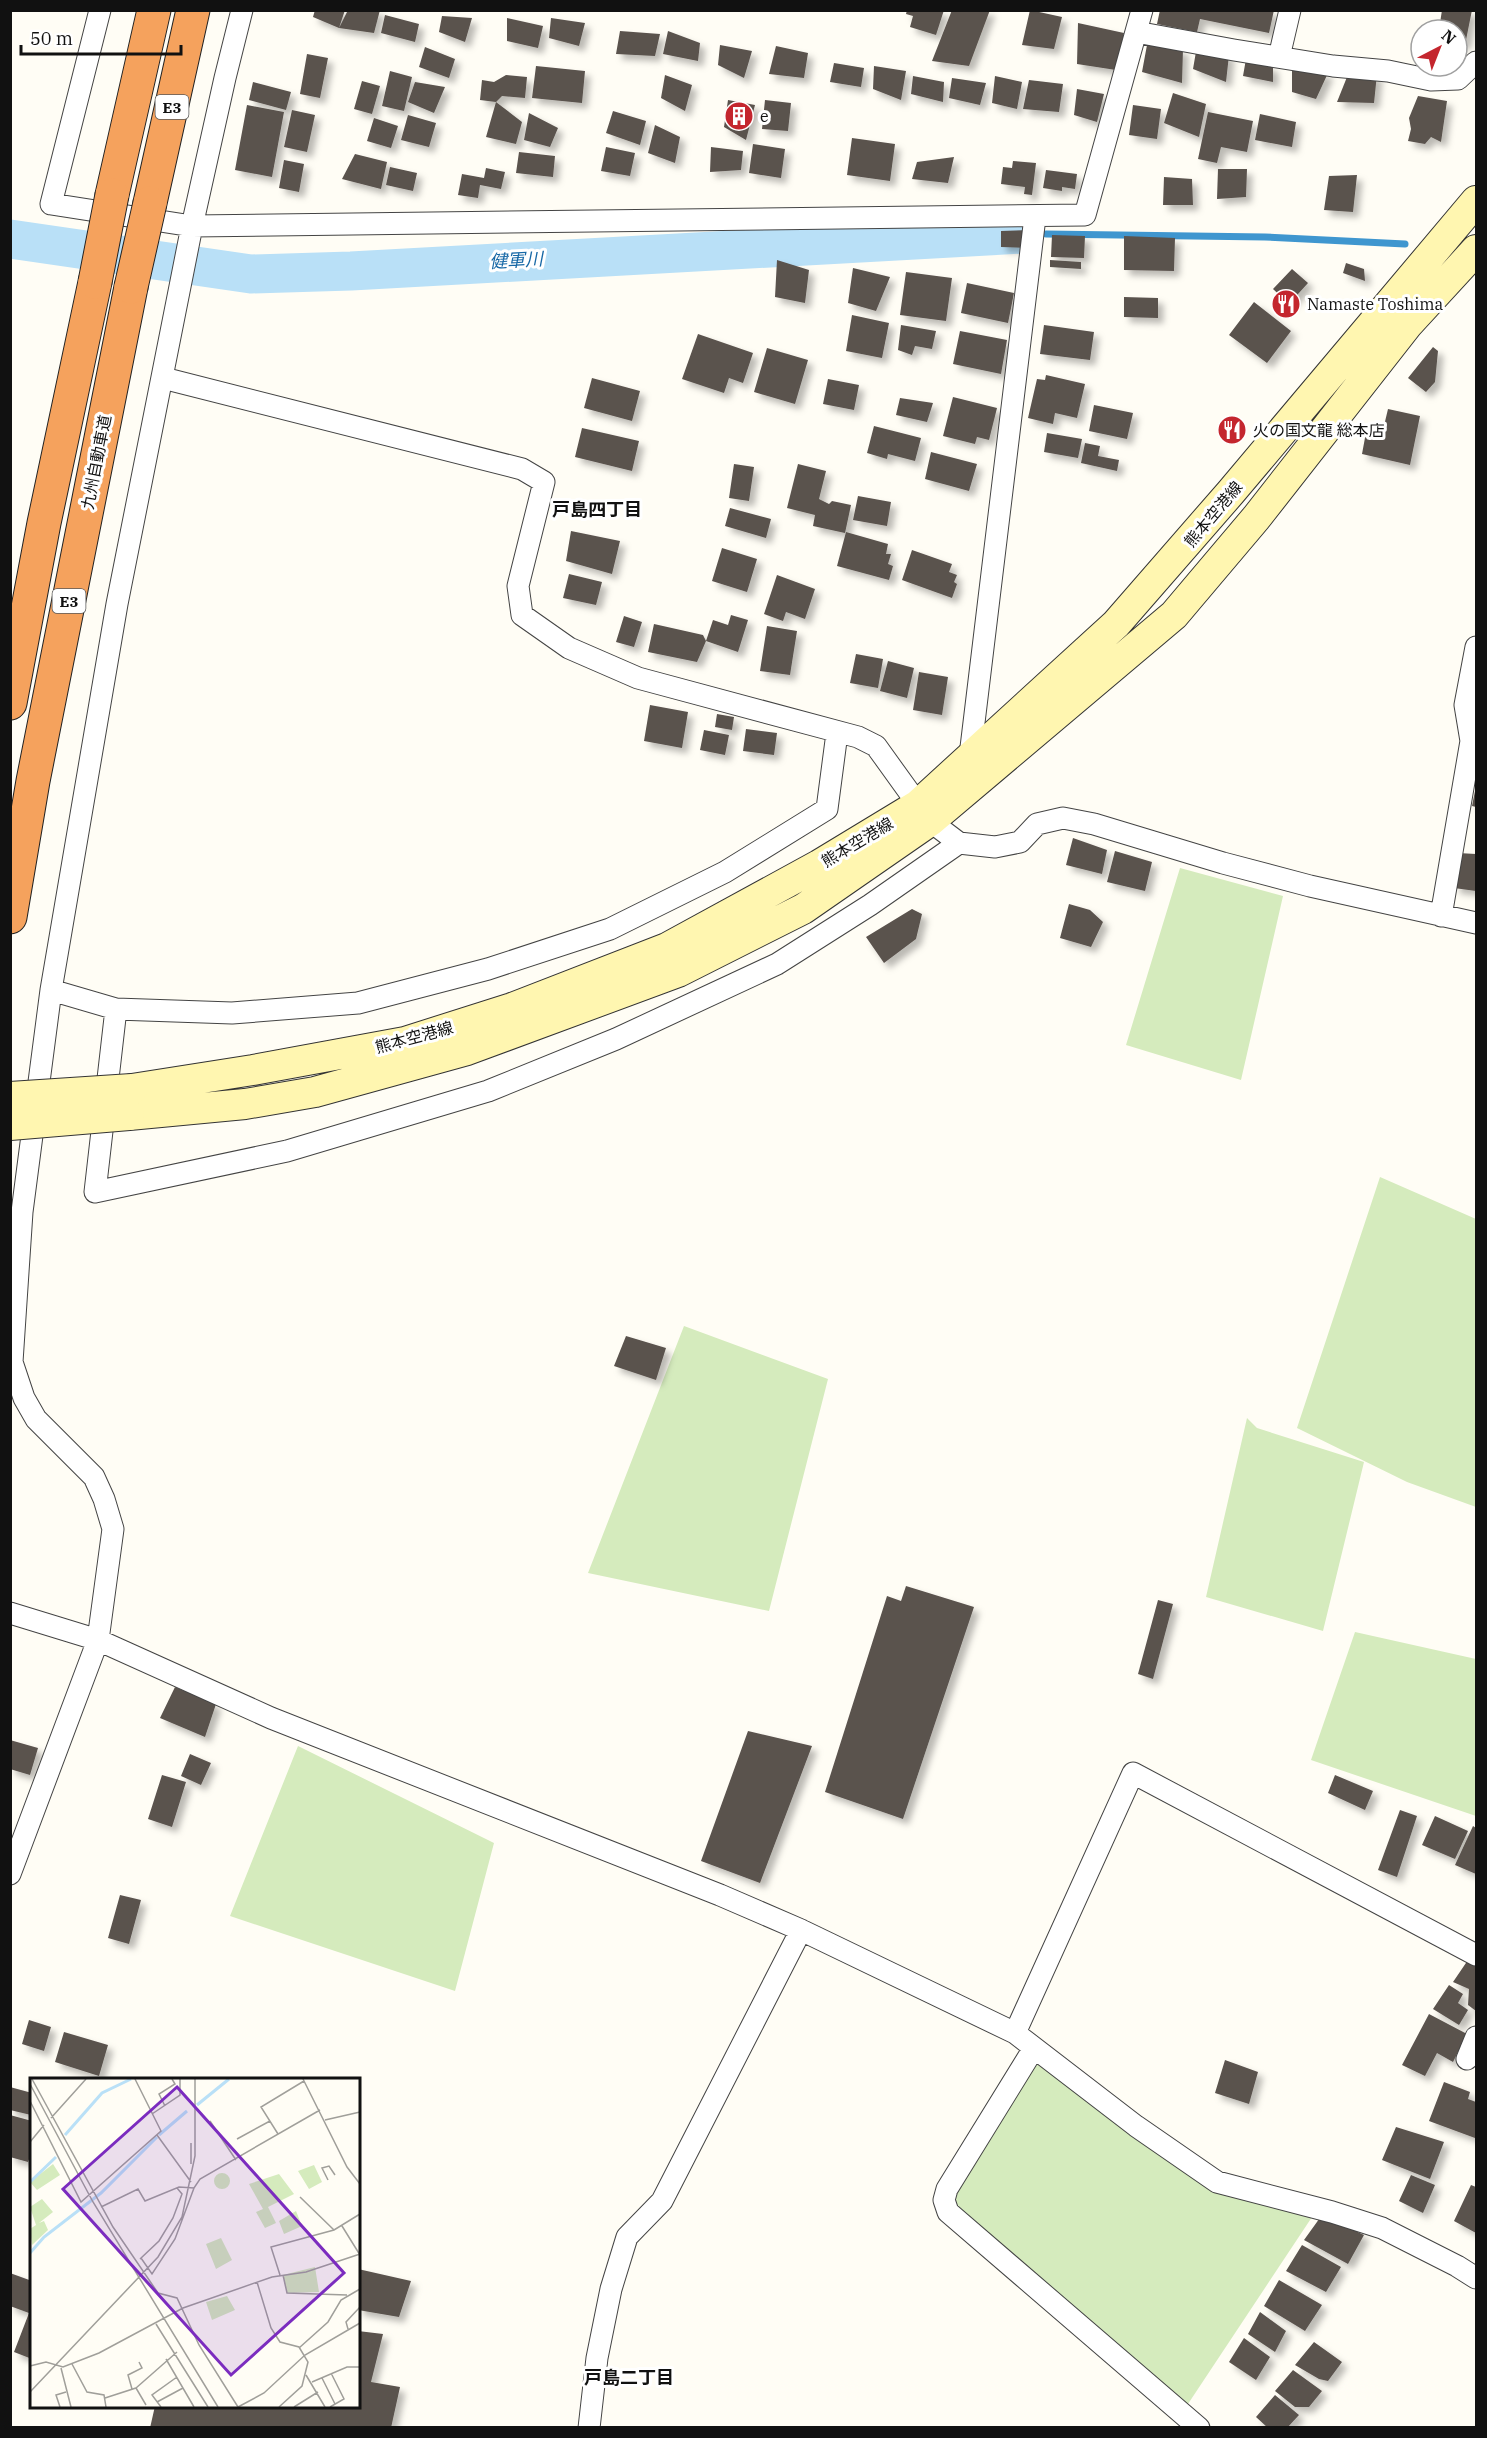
<svg xmlns="http://www.w3.org/2000/svg" width="1487" height="2438" viewBox="0 0 1487 2438" font-family="'IBM Plex Serif','Noto Sans JP',serif">
<style>
.green{fill:#d5ebbd}
.lines{fill:none;stroke-linecap:round;stroke-linejoin:round}
.stream{stroke:#3f96cf;stroke-width:7}
.river{stroke:#b9e0f7;stroke-width:39}
.building{fill:#5a524d;filter:url(#shadow)}
.minor-casing{stroke:#444;stroke-width:23}
.secondary-casing{stroke:#333;stroke-width:32}
.motorway-casing{stroke:#222;stroke-width:35}
.minor{stroke:#fff;stroke-width:21}
.secondary{stroke:#fff6b0;stroke-width:30}
.motorway{stroke:#f5a25d;stroke-width:33}
.secondary-bridge-casing{stroke:#333;stroke-width:32;stroke-linecap:butt}
.motorway-bridge-casing{stroke:#222;stroke-width:35;stroke-linecap:butt}
.secondary-bridge{stroke:#fff6b0;stroke-width:30}
.motorway-bridge{stroke:#f5a25d;stroke-width:33}
.labels{text-anchor:middle;dominant-baseline:central;stroke-width:6;stroke-linejoin:round;paint-order:stroke}
.shield{fill:#fff;stroke:#585858;stroke-width:1.5}
.shield-label{font-size:15px;font-weight:bold;fill:#111}
.poi-label{font-size:16px;fill:#111;stroke:#fff;text-anchor:start}
.street-label{font-size:16px;fill:#111;stroke:#fff}
.water-label{font-size:18px;font-style:italic;fill:#1768a6;stroke:#fff}
.neighbourhood-label{font-size:18px;font-weight:bold;fill:#111;stroke:#fff}
.inset-river{fill:none;stroke:#b9e0f7;stroke-width:3}
.inset-road{fill:none;stroke:#a09f9a;stroke-width:1.5}
.view{fill:#7b2cbf;fill-opacity:0.15;stroke:#7b2cbf;stroke-width:3}
.inset-edge{fill:none;stroke:#111;stroke-width:3}
</style>
<defs>
<filter id="shadow"><feDropShadow dx="5.5" dy="5.5" stdDeviation="3" flood-color="#0004"/></filter>
</defs>
<rect width="100%" height="100%" fill="#fffdf5"/>
<path class="green" d="M1180,868L1283,896L1241,1080L1126,1045Z
M1380,1177L1476,1219V1507L1407,1482L1297,1428Z
M684,1326L828,1379L769,1611L588,1573Z
M1247,1418L1257,1428L1364,1462L1323,1631L1206,1597Z
M1355,1632L1476,1659V1816L1311,1760Z
M298,1746L494,1843L455,1991L230,1916Z
M1034,2048L1217,2182L1318,2208L1182,2413L948,2212L947,2189Z"/>
<g class="lines">
<path class="stream" d="M1046,234L1265,237L1405,244"/>
<path class="river" d="M10,239L251,274L351,271L1024,234"/>
</g>
<path class="building" d="M315,10H345L339,28L313,17Z
M348,10H380L374,33L339,28Z
M907,10H944L936,35L910,27L913,16L906,14Z
M952,10H990L969,66L932,61Z
M1030,10L1062,17L1054,49L1022,45Z
M1160,10H1274L1269,33L1200,19L1197,32L1157,24Z
M1442,10H1472L1465,45L1457,43V30H1439Z
M385,15L419,24L415,42L381,33Z
M442,16L472,18L465,42L439,32Z
M507,18L543,26L538,48L507,41Z
M551,18L585,23L579,46L549,38Z
M1078,23L1124,33L1116,70L1077,64Z
M620,31L660,34L655,56L616,54Z
M668,31L700,43L698,61L663,54Z
M1198,40L1229,55L1226,82L1193,69Z
M720,45L752,51L744,78L718,65Z
M1147,45L1183,49L1182,83L1142,72Z
M776,46L808,53L804,78L769,74Z
M425,47L455,59L449,78L419,67Z
M307,54L328,58L320,98L300,94Z
M1246,59L1273,67V82L1243,76Z
M834,63L864,68L861,87L830,82Z
M536,66L585,71L582,103L532,98Z
M874,66L906,71L901,100L873,89Z
M1292,66L1328,73L1316,99L1292,92Z
M390,71L412,77L404,111L382,106Z
M1349,72L1377,74L1374,103L1337,102Z
M506,75L527,77L525,98L502,96L496,102L480,100L482,80L494,82Z
M665,75L692,85L685,111L661,98Z
M913,76L944,82L943,102L911,94Z
M995,76L1022,82L1017,109L992,103Z
M952,78L986,83L980,105L949,98Z
M1029,80L1063,84L1059,112L1023,109Z
M362,81L380,86L372,114L354,109Z
M253,82L291,92L286,110L249,100Z
M415,82L445,87L434,113L408,102Z
M1077,89L1104,94L1097,122L1074,115Z
M1173,93L1206,104L1199,137L1164,123Z
M1418,96L1447,101L1441,142L1431,137L1425,144L1408,141L1411,129L1409,118Z
M728,100L755,105L746,140L724,127Z
M765,100L791,103L788,131L762,129Z
M496,102L522,122L516,144L486,137Z
M247,105L284,112L272,177L235,170Z
M1133,105L1161,109L1157,139L1129,135Z
M292,110L315,115L307,152L284,147Z
M613,111L646,121L640,145L606,133Z
M1208,112L1253,121L1247,152L1221,147L1217,163L1198,159Z
M529,113L558,128L550,147L524,140Z
M1260,114L1296,122L1292,147L1255,140Z
M408,115L436,123L429,147L401,140Z
M374,118L398,126L391,148L367,141Z
M655,125L680,137L675,163L648,153Z
M852,138L895,144L890,181L847,175Z
M753,144L785,149L781,178L749,173Z
M606,147L635,153L630,176L601,171Z
M711,147L743,151L741,170L710,172Z
M519,152L555,156L553,177L516,173Z
M355,154L387,162L381,189L342,179Z
M954,157L948,183L912,179L917,162Z
M284,160L304,164L299,192L279,188Z
M1013,161L1036,163L1032,195L1024,194L1025,187L1001,184L1003,167L1012,168Z
M390,167L417,173L413,191L386,185Z
M486,168L505,172L501,189L480,185L478,198L458,195L462,174L484,178Z
M1218,169H1247L1246,197L1217,199Z
M1046,170L1077,174L1075,189L1062,187V191L1043,188Z
M1357,175L1353,212L1324,210L1329,176Z
M1164,177L1192,179L1193,205H1163Z
M1029,230V248L1001,247V231Z
M1052,235L1085,236L1084,258L1051,257Z
M1124,236L1175,238L1174,271L1124,270Z
M777,260L809,270L805,303L775,297Z
M1050,260L1081,262V269L1050,267Z
M1346,263L1364,269L1365,281L1343,273Z
M853,268L890,277L876,311L848,303Z
M1292,269L1308,283L1289,304L1273,289Z
M906,272L952,278L946,321L900,315Z
M967,283L1014,293L1008,323L961,313Z
M1124,297L1158,298V318L1124,317Z
M1254,302L1291,331L1267,363L1229,335Z
M852,315L889,323L882,358L846,351Z
M901,325L936,331L932,349L915,346L912,355L898,350Z
M1044,325L1094,332L1090,360L1040,354Z
M960,331L1007,340L1001,374L953,364Z
M698,334L753,353L743,383L729,378L724,393L682,379Z
M1433,347L1438,351L1435,382L1426,392L1408,378Z
M767,348L808,360L795,404L754,392Z
M1046,375L1085,384L1077,418L1055,413L1053,424L1028,418L1037,379L1045,380Z
M592,378L640,391L632,421L584,408Z
M828,379L859,385L854,410L823,404Z
M953,397L997,408L989,440L977,437L975,444L943,436Z
M900,398L933,403L927,422L896,415Z
M1094,405L1133,413L1127,439L1089,431Z
M1388,409L1420,416L1410,465L1362,454L1367,427L1383,430Z
M874,426L921,438L915,461L888,454L887,459L867,453Z
M582,428L639,441L632,471L575,457Z
M1047,433L1082,439L1078,458L1044,452Z
M1085,443L1100,446L1098,456L1119,460L1117,471L1081,463Z
M931,452L977,464L969,491L925,479Z
M734,464L754,467L749,501L729,498Z
M798,464L826,471L819,499L829,504L832,501L851,505L845,533L813,526L815,515L787,508Z
M858,496L891,502L887,526L853,520Z
M730,508L771,519L766,538L725,526Z
M571,531L620,541L612,574L566,561Z
M846,532L888,544L886,554H891L888,564L893,566L889,580L837,566Z
M722,548L757,559L747,592L712,581Z
M912,550L952,564L949,572L957,575L954,582L957,584L952,598L902,580Z
M569,574L602,582L596,605L563,598Z
M777,575L815,589L805,619L786,612L783,621L764,614Z
M731,615L748,620L738,652L706,641L713,620L728,625Z
M624,616L642,622L634,647L616,642Z
M654,624L703,635L706,641L697,662L648,652Z
M767,626L797,631L790,675L760,671Z
M856,654L883,659L878,688L850,683Z
M888,661L914,668L907,698L880,691Z
M919,672L948,677L942,715L913,710Z
M650,705L688,712L682,748L644,741Z
M717,714L734,717L732,730L715,727Z
M746,729L777,733L774,755L743,751Z
M704,730L729,735L725,755L700,750Z
M1475,791H1476V807L1472,806Z
M1073,838L1107,850L1102,874L1066,865Z
M1115,851L1152,862L1145,891L1107,882Z
M1458,853L1476,854V891L1454,888Z
M1069,904L1090,910L1103,922L1091,947L1060,938Z
M912,909L922,914L916,939L884,963L866,937Z
M626,1336L666,1348L656,1380L614,1366Z
M906,1586L974,1607L903,1819L825,1792L887,1596L901,1601Z
M1158,1600L1173,1604L1153,1679L1138,1674Z
M175,1687L216,1704L205,1737L160,1718Z
M748,1731L812,1746L760,1883L701,1861Z
M10,1740L38,1748L30,1775L10,1769Z
M190,1754L211,1763L201,1785L181,1776Z
M162,1775L186,1782L172,1827L148,1819Z
M1335,1775L1373,1791L1365,1810L1328,1793Z
M1400,1810L1417,1816L1397,1877L1378,1870Z
M1435,1816L1468,1831L1455,1859L1422,1845Z
M1473,1826L1476,1828V1874L1455,1865Z
M120,1895L141,1900L129,1944L108,1938Z
M1468,1960L1476,1965V2011L1468,2005L1469,1989L1453,1982Z
M1449,1985L1463,1994L1458,2003L1468,2010L1459,2025L1433,2009Z
M1429,2014L1467,2034L1453,2062L1437,2053L1425,2076L1402,2065Z
M29,2020L51,2027L44,2051L22,2044Z
M64,2032L108,2045L99,2076L55,2062Z
M1225,2060L1258,2072L1249,2104L1215,2093Z
M1444,2082L1470,2092L1468,2099L1476,2102L1475,2138L1429,2121Z
M10,2087L32,2093L29,2105H32L31,2115L10,2110Z
M10,2115L32,2121V2151L28,2162L10,2157Z
M1396,2127L1444,2142L1430,2179L1382,2160Z
M1411,2175L1435,2185L1423,2213L1399,2201Z
M1471,2185L1476,2187V2233L1454,2221Z
M1322,2215L1364,2235L1348,2264L1304,2240Z
M1302,2245L1341,2267L1326,2292L1286,2271Z
M358,2269L411,2281L399,2317L358,2310Z
M10,2273L32,2281V2359L14,2352L29,2313L10,2306Z
M1279,2280L1322,2305L1305,2331L1264,2306Z
M1260,2312L1286,2331L1275,2352L1248,2334Z
M358,2331L383,2334L371,2382L400,2387L391,2428H150L155,2406H358Z
M1244,2338L1270,2357L1256,2380L1229,2362Z
M1314,2342L1342,2362L1328,2381L1319,2379L1295,2365Z
M1293,2370L1322,2391L1309,2407H1295L1275,2391Z
M1275,2395L1299,2415L1287,2428H1268L1256,2417Z"/>
<g class="lines">
<g class="minor-casing">
<path id="minor" d="M100,10L51,204L192,226L1085,215L1142,10
M1136,32L1234,50L1333,66L1388,71L1431,80L1458,79L1476,62
M1279,57L1290,10
M163,378L522,469L544,482L518,586L522,615L569,648L638,678L858,737L876,746L930,821L959,843L995,847L1020,842L1037,824L1063,818L1094,824L1223,863L1310,886L1476,923
M969,764L1035,217
M1441,916L1471,741L1465,705L1476,647
M51,990L116,1009L232,1013L358,1003L488,969L610,929L725,872L827,809L837,733
M116,1009L95,1192L287,1151L488,1091L616,1039L777,964L870,905L959,843
M10,1613L98,1640L271,1718L720,1895L801,1930L1015,2033L1136,2126L1217,2182L1332,2212L1382,2228L1457,2266L1476,2278
M10,1874L98,1640L113,1529L104,1499L94,1477L36,1419L24,1398L12,1362L22,1212L51,990L117,604L192,226L225,78L242,10
M1015,2033L1133,1773L1476,1955
M1034,2048L947,2189L944,2200L948,2212L1199,2428
M1467,2059L1476,2037
M589,2428L597,2358L611,2289L627,2237L662,2201L801,1930"/>
</g>
<g class="secondary-casing">
<path id="secondary" d="M132,1089L253,1070L405,1042L512,1008L667,948L819,865L918,805L1116,624L1231,492L1476,201
M129,1115L245,1104L315,1092L467,1050L678,972L803,909L930,821L1174,615L1256,518L1408,324L1476,250"/>
</g>
<g class="motorway-casing">
<path id="motorway" d="M112,195L154,10
M150,203L193,10
M10,703L44,523L95,282
M10,917L33,781L131,287"/>
</g>
<use href="#minor" class="minor"/>
<use href="#secondary" class="secondary"/>
<use href="#motorway" class="motorway"/>
<g class="secondary-bridge-casing">
<path id="secondary-bridge" d="M10,1097L132,1089
M10,1125L129,1115"/>
</g>
<g class="motorway-bridge-casing">
<path id="motorway-bridge" d="M95,282L112,195
M131,287L150,203"/>
</g>
<use href="#secondary-bridge" class="secondary-bridge"/>
<use href="#motorway-bridge" class="motorway-bridge"/>
</g>
<defs>
<g id="building-disc" transform="scale(1.5)"><circle r="9.5" fill="#c4262e" stroke="#fff"/><path d="M-4-6H4V6H1V3H-1V6H-4ZM-2.5-4.3h1.7v1.8h-1.7ZM.8-4.3h1.7v1.8H.8ZM-2.5-1h1.7V.8h-1.7ZM.8-1h1.7V.8H.8Z" fill="#fff"/></g>
<g id="restaurant-disc" transform="scale(1.5)"><circle r="9.5" fill="#c4262e" stroke="#fff"/><path d="M-5-6h1v4h1v-4h1v4h1v-4h1v5L-1.5 .5V6h-2V.5L-5-1ZM5-6V6H3V1.5H1.5Q1.5-4 5-6Z" fill="#fff"/></g>
</defs>
<g fill-rule="evenodd">
<use href="#building-disc" x="739" y="116"/>
<use href="#restaurant-disc" x="1286" y="304"/>
<use href="#restaurant-disc" x="1232" y="430"/>
</g>
<g class="labels">
<g class="shield">
<rect x="155.5" y="95" width="33" height="24" rx="4.5"/>
<rect x="52.5" y="589" width="33" height="24" rx="4.5"/>
</g>
<g class="shield-label">
<text x="172" y="107">E3</text>
<text x="69" y="601">E3</text>
</g>
<g class="poi-label">
<text x="760" y="116">e</text>
<text x="1307" y="304">Namaste Toshima</text>
<text x="1253" y="430">火の国文龍 総本店</text>
</g>
<g class="street-label">
<text transform="translate(96 462) rotate(-79)">九州自動車道</text>
<text transform="translate(1213 514) rotate(-50)">熊本空港線</text>
<text transform="translate(857 842) rotate(-31)">熊本空港線</text>
<text transform="translate(414 1037) rotate(-15)">熊本空港線</text>
</g>
<g class="water-label">
<text transform="translate(516 260) rotate(-3)">健軍川</text>
</g>
<g class="neighbourhood-label">
<text x="597" y="509">戸島四丁目</text>
<text x="629" y="2377">戸島二丁目</text>
</g>
</g>
<g transform="translate(30 2078)">
<rect width="330" height="330" fill="#fffdf5"/>
<path d="M23,86L30,97L7,112L0,104ZM284,87L292,104L279,111L268,93ZM184 103a8 8 0 1 1 16 0a8 8 0 1 1-16 0ZM249,96L264,116L238,129L246,145L235,150L226,134L233,131L219,106ZM12,121L23,134L9,145L14,143L18,152L2,167L0,151L6,147L0,129ZM266,133L272,148L254,156L249,143ZM191,160L202,182L186,191L176,166ZM285,189L289,214L257,215L253,197ZM197,218L205,232L182,242L176,224Z" fill="#d5ebbd"/>
<path class="inset-river" d="M167,27L199,1M35,57L72,15L101,1M129,57L157,33M0,104L26,79M0,175L14,159L71,115L127,59"/>
<path class="inset-road" d="M2,1L83,149L128,215L147,220L169,267L208,329M273,1L317,89L330,106M0,6L63,124L188,329M0,23L51,124L131,53L105,1M135,28L129,16L145,6L142,1M122,36L150,17V1M21,40L56,1M295,42L330,34M180,43L206,82M248,56L231,29L274,3M127,57L161,104M207,61L240,43M0,64L14,47M161,86V65M298,102L292,90L299,88L305,97M270,119L304,152M71,129L108,111L115,123L149,109L164,110L170,101L290,32M312,148L330,177M111,180L122,196L145,161L164,110M110,181L129,163L143,140L152,116L147,110M250,197L241,169L304,152L330,136M253,197L257,215L317,217M227,204L241,250L250,264L269,269L278,284L272,308L249,329M126,246L178,329M318,251L316,244L330,229M269,270L298,244L311,222L330,211M136,281L164,329M42,286L57,314L74,317L76,329M0,288L16,284L33,289L69,275L153,230L242,199L276,194L330,176M31,290L41,329M276,297L295,329M292,300L305,326M282,304L317,289H330M106,310L147,274M102,311L98,297L112,290L109,284M0,314L128,179L152,139L165,78V1M75,320L106,310L116,327M127,324L153,310M30,329L26,317L36,314M131,329L122,317L147,299M208,329L234,315L275,277L330,245M264,329L288,314M300,329L314,321L301,295"/>
<path class="view" d="M147,9L314,195L201,297L33,111Z"/>
<rect width="330" height="330" class="inset-edge"/>
</g>
<rect width="1487" height="2438" fill="none" stroke="#111111" stroke-width="24"/>
<g transform="translate(1439 48) rotate(42)"><circle r="28" fill="#ffffff" stroke="#a0a0a0" stroke-width="1.5"/>
<path d="M0-4.5L10 22L0 15L-10 22Z" fill="#c4262e"/>
<text y="-9" font-size="16" font-weight="bold" text-anchor="middle" fill="#111111">N</text>
</g>
<path d="M21 45v9h160v-9" fill="none" stroke="#111111" stroke-width="3"/>
<text x="30" y="45" font-size="18" fill="#111111" stroke="#ffffff" stroke-width="4.5" paint-order="stroke">50 m</text>
</svg>
